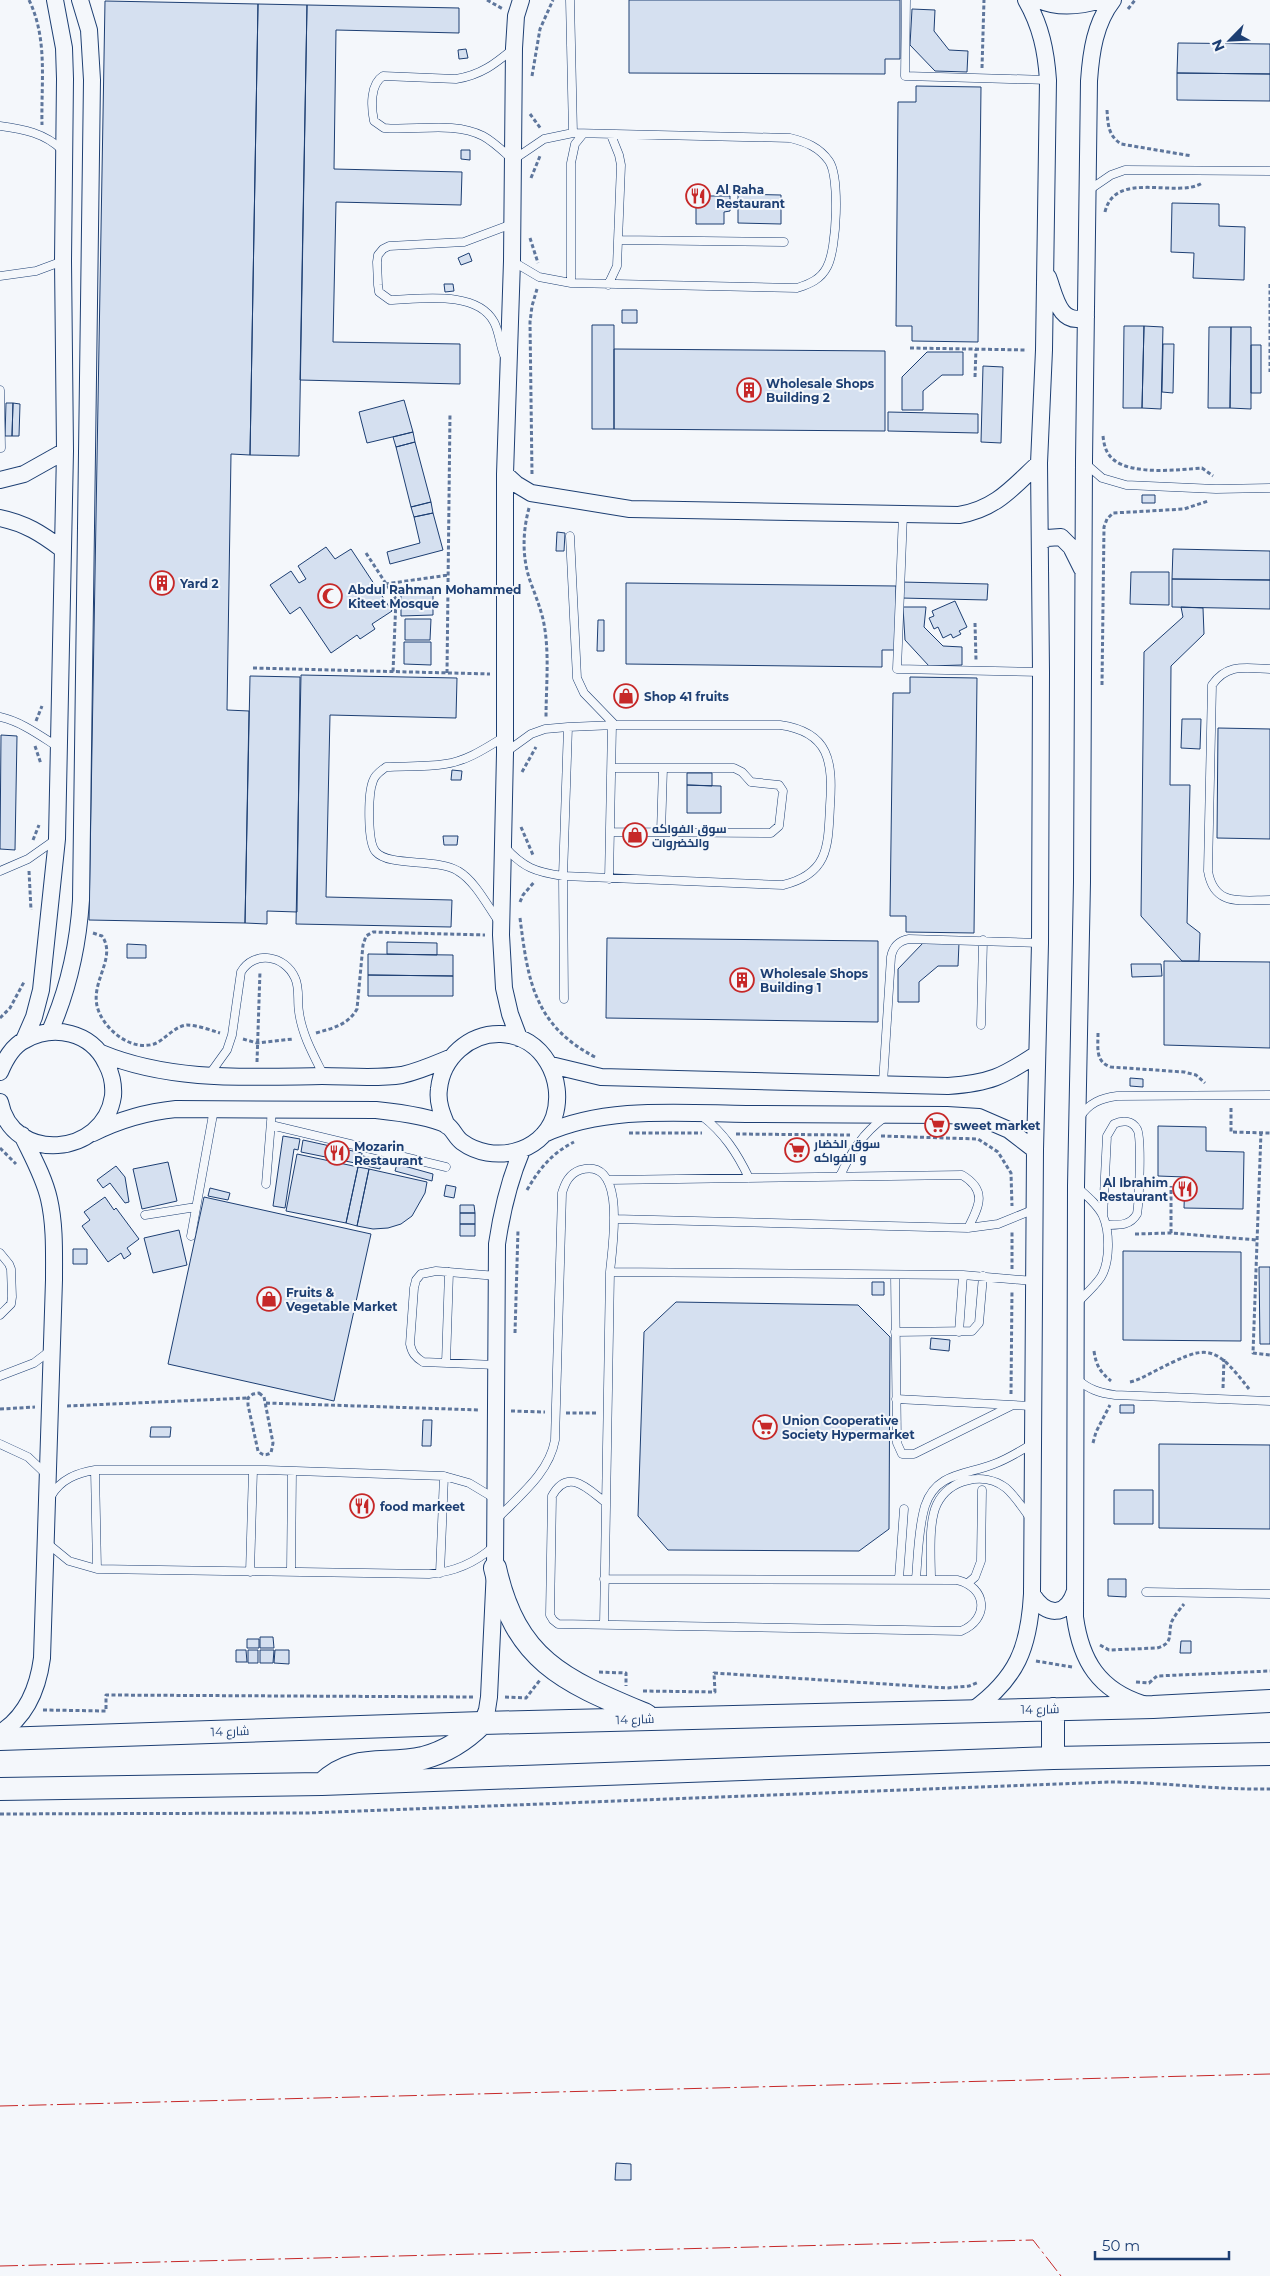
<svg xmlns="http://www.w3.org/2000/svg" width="1270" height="2276" viewBox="0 0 1270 2276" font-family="Montserrat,Cairo,sans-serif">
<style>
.building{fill:#d5e0f0;stroke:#1d3f73}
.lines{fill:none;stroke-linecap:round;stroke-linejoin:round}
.service-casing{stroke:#1d3f73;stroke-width:9}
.minor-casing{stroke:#1d3f73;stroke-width:18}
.secondary-casing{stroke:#1d3f73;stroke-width:24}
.path{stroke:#5e769c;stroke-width:3;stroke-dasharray:4 2.5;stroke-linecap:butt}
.service{stroke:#f4f7fb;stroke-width:8}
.minor{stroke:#f4f7fb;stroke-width:16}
.secondary{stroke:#f4f7fb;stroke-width:22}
.power{stroke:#c62828;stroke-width:1;stroke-dasharray:18 4 2.5 4;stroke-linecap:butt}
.labels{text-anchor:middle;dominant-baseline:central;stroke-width:4;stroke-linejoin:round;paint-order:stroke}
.poi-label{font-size:12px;font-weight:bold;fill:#1d3f73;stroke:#f4f7fb;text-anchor:start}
.street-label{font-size:12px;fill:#1d3f73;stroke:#f4f7fb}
</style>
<rect width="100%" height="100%" fill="#f4f7fb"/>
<path class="building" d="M629,0H900V59H885V74L629,73Z
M105,1L258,4L250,455L231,454L227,710L249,711L245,923L89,920Z
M258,4L307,5L299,456L250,455Z
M307,5L459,8V33L336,30L334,169L462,172L461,205L336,202L333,342L460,344V384L300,380Z
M912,9L935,10L934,31L949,50L968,51L967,72L935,71L910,45Z
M1178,43L1270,44V74L1177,73Z
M466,49L468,58L459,59L458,50Z
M1177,73L1270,74V101L1177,100Z
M916,86L981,87L978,342L912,341V326H896L898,102H916Z
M461,150H470V160L461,159Z
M738,194L781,195V224L738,223Z
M696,196H730V211L724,212V224H696Z
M1172,203L1219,204V226L1245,227L1244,280L1193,278L1194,253L1171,252Z
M469,253L472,261L461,265L458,258Z
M444,284H453L454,291L445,292Z
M622,310H637V323H622Z
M592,325H614V429H592Z
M1124,326H1144L1142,408H1123Z
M1144,326L1163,327L1161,409L1142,408Z
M1209,327H1231L1230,408H1208Z
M1231,327H1251V409L1230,408Z
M1163,344H1174L1173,393L1162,392Z
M1251,345H1261V393H1251Z
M614,349L885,351V431L614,429Z
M927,352H963V375H942L923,391V410H902V377Z
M983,366L1003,367L1001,443L981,442Z
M404,400L413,432L367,443L359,412Z
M6,403H13L12,436H5Z
M13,403L20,404L19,436H12Z
M888,412L978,414V433L888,431Z
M413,432L415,442L396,447L393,437Z
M415,442L431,502L411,507L396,447Z
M1142,495H1155V503H1142Z
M431,502L433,513L414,517L411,507Z
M433,513L443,550L390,564L387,552L420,543L414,517Z
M557,532L565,533L564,551H556Z
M326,547L335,559L351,549L392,611L372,624L375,629L360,639L357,635L331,653L300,607L290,614L270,585L291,571L299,583L306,579L298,566Z
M1173,549L1270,551V580L1172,579Z
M1131,572H1169V605L1130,604Z
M1172,579L1270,580V609L1172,607Z
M901,582L988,584L987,600L901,598Z
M626,583L896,586V650H882V667L626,664Z
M401,591H433V615L401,616Z
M955,601L967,627L959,631L961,634L953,638L951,634L943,638L938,627L934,629L929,618L934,616L932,611Z
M903,607H926L924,627L943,646L962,647V665L929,666L905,640Z
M1181,607L1203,608L1204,634L1171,666L1170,785H1190L1187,923L1200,933L1199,961H1182L1141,916L1144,652L1183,617Z
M405,619H431L430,640H405Z
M598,620H604V651H597Z
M404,642H431V665L404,664Z
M301,675L457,678L456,718L330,715L326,897L452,900L451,927L296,924Z
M250,676L300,677L297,912L267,911V924L245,923Z
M910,677L977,678L974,933L906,932V916H890L893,693H910Z
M1182,719H1201L1200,749L1181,748Z
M1218,728L1270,729V839L1217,838Z
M1,735L17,736L15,850L0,849Z
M452,770L462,771L461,780H451Z
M687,773H712V786L687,785Z
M687,785L721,786V813H687Z
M443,836H458L457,845H444Z
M607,938L878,941V1022L606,1018Z
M387,942L437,943V955L387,954Z
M923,943H959L958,966H938L919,982V1002H898V969Z
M127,944L146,945V958H127Z
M368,954L453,955V976L368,975Z
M1164,961L1270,962V1048L1164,1045Z
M1131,964H1161L1162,976L1132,977Z
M368,975L453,976V996H368Z
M1130,1078L1143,1079V1087L1130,1086Z
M1158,1126L1206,1127V1151L1244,1152L1243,1209L1184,1208L1185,1177L1158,1176Z
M283,1136L300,1139L298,1150L294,1149L285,1208L273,1206Z
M303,1140L362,1153L360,1164L301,1152Z
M297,1154L358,1167L346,1223L286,1211Z
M363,1156L381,1160L380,1169L362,1165Z
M168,1162L177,1201L142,1209L133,1169Z
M397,1164L433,1174L432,1181L395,1171Z
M116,1166L125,1177L129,1202L125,1203L110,1183L103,1188L97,1180Z
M358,1167L369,1169L357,1226L346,1223Z
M369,1169L427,1182L425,1193L412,1216L401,1224L388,1228L373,1229L357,1226Z
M446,1185L456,1187L454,1198L444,1196Z
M210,1188L230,1193L228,1200L208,1196Z
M105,1197L114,1210L116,1208L139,1239L127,1248L131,1254L124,1259L121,1253L108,1262L82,1226L90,1220L84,1212Z
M204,1197L371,1234L334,1401L168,1364Z
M460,1205H474L475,1213H460Z
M460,1213H475V1224H460Z
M460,1224H475V1236H460Z
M179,1230L187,1265L153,1273L144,1238Z
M73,1249H87V1264H73Z
M1123,1251L1241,1252V1341L1123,1340Z
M1259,1267H1270V1344H1260Z
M872,1282H884V1295H872Z
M676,1302L858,1305L890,1337L889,1529L859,1551L668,1550L638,1516L644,1332Z
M931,1338L950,1340L949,1351L930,1349Z
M1120,1405H1134V1413H1120Z
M423,1420H432L431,1446H422Z
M151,1427H171L170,1437H150Z
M1159,1444L1270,1445V1529L1159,1528Z
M1114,1490H1153V1524H1114Z
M1108,1579H1126V1597L1108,1596Z
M260,1637H273L274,1648H260Z
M247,1639H259V1648H247Z
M1181,1641H1191V1653H1180Z
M236,1650H246L247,1662H236Z
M248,1650H258V1663H248Z
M260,1650H274L273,1663H260Z
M275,1650H289V1664L274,1663Z
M616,2163L631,2164V2180H615Z"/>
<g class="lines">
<g class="service-casing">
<path id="service" d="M570,0L573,133
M906,0L905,76L1048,80
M0,126C23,129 45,133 62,150
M1089,190L1111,175L1125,170L1270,171
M619,240L784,242
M512,261L539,277L571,283L797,288C810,284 821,279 827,267C837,249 840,177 829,161C819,147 806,142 790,138L573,133L544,139L513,160C504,152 494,142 483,136C454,121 415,131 384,128L374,121C371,107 370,84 383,76L456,79C481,75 495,64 514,48
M0,276L36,271L63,261
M571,283V163L575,144L583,134
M608,285L617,266L621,165L619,155L611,135
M504,355C500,345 499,331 494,322C477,290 421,299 390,300L379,292L378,285L377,262L378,255L383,249L389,246L464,242L512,224
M0,390L1,448
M1086,464L1102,478L1126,485L1216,489L1270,488
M903,514L897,669L1041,672
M570,536L577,678L584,693L615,725
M1270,669C1246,668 1227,663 1212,685L1208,871C1214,907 1241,900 1270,900
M0,717C22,722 39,735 58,747
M611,832L771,833L779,826L783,791L779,785L751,782L742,772L734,768H612
M661,832L663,768
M504,846C523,868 536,872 563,876L783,885C829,874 828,846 830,806C833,762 830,732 780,725H615L568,727L545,729L531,734L506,752
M0,871L28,859L55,840
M609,879L612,725
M499,922C487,905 475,881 458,871C437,858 389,867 376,852C367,843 368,793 373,781C375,774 381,771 386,767C406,766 426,767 445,764C467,761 486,748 504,737
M564,999L563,876L568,727
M981,1025L983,940
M209,1075L227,1050L232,1035L241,972C254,950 285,955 295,978C300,988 297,1001 299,1012C302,1035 314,1056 324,1076
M883,1083L891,957C893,947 898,941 909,939L1040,943
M702,1116C724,1133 737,1153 749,1178
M1080,1117C1089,1103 1101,1098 1117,1096L1270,1095
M271,1125L446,1167
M840,1176C851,1152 863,1133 885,1117
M609,1180L962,1175C987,1190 980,1205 968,1228
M266,1184L272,1109
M145,1215L196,1207
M1103,1216L1107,1136L1114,1124C1122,1120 1132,1120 1137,1129C1142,1136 1139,1202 1137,1214C1130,1226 1119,1225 1106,1225
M614,1219L968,1228L998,1224L1035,1209
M191,1236L214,1109
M0,1253L9,1264L11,1269L12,1297L11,1304L0,1315
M610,1272L963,1275L1034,1281
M895,1275L897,1443L902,1454H914L1011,1406
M1077,1303C1085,1295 1095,1286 1101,1277C1110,1262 1110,1232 1103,1216C1098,1205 1087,1196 1078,1188
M895,1332L972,1331L979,1323L983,1276
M959,1332L963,1275
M446,1363L449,1272
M496,1365L423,1362C415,1357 412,1353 410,1344L414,1288L416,1280L421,1274L436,1271L497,1276
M0,1376L34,1363L51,1350
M1077,1379C1088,1389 1099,1393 1115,1395L1270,1401
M896,1399L1033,1406
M0,1444L28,1457L47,1475
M95,1470L97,1569
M51,1496C61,1479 77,1473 95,1470H266L444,1476L469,1483L494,1498
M497,1519C520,1495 549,1473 555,1440L562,1193C565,1183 569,1174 580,1170C628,1156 612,1248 610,1272L604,1624
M47,1543L69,1561L97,1569L429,1574C454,1572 474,1564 493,1547
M250,1572L253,1470
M291,1572L292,1471
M440,1573L444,1476
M604,1579L957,1580C987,1587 990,1619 961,1631L558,1624L553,1620L550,1615L552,1496C568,1467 588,1489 605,1502
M899,1579L904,1509
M916,1579C918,1556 918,1529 925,1506C936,1472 967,1475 994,1464C1008,1459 1020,1451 1032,1444
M931,1580C931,1559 928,1522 937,1504C949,1479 984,1471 1006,1488C1015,1496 1023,1508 1030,1518
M968,1583L975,1577L981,1561L982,1490
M1146,1592L1270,1594"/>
</g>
<g class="minor-casing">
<path id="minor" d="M1039,0C1059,9 1081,6 1101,0
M1113,0C1095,23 1091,52 1089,81L1084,461L1082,882L1076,1186L1075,1617C1081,1661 1099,1690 1143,1704
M1048,277C1055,295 1059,327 1086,317
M505,474L516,484L531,493L630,509L959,515C996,509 1013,487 1039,463
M0,480L24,474L65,451
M0,518C25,523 42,534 62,549
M1041,542L1047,538L1061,537L1071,547L1082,569
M50,1031C69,988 78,946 81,900L92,80L89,30L80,0
M519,1038L510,1014L504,988L501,935L505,753V474L512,261L514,48L516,16L521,0
M24,1040L34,1017L41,990L57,839L65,451L63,261L65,79L64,48L55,0
M101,1053C171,1082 248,1077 322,1076C348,1076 376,1079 402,1075C420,1071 435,1064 452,1057
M551,1065L601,1077L948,1086C990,1083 1002,1077 1037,1054
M0,1072C5,1060 12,1046 25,1040C54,1024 91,1032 106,1063C111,1072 114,1085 113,1096C104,1157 12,1164 0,1102
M93,1133C121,1119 146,1112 176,1109L376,1110C395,1112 431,1117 447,1125C453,1129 456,1138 462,1142C492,1164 541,1154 554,1117C566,1080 543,1036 501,1034C469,1033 442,1058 439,1089C437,1102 442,1114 447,1126
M544,1134C605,1106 679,1113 746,1114C813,1114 880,1115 947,1115L979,1117L1009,1130L1035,1150
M1032,1594C1046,1616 1066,1618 1075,1591
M973,1710C1017,1678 1029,1648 1032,1594L1035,1150L1040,943L1041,672L1039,463L1044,350L1048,80C1046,51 1041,26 1026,0
M482,1723L487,1710L489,1697L495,1568L497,1244C502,1210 509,1181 522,1150
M0,1733C27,1716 38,1688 42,1658L54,1280C54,1253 55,1225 49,1199C44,1177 32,1156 22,1135"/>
</g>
<g class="secondary-casing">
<path id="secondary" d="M495,1568C516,1662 565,1681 646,1715
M0,1739L482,1723L1153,1707L1270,1701
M1053,1758V1709
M322,1784C354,1753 385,1767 423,1758C446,1752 465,1740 482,1723
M0,1789L322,1784L1053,1758L1270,1754"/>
</g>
<path class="path" d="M29,0C48,39 41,82 42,125
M487,0L503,9
M1128,9L1135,0
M982,68L984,0
M532,76L540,29L553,0
M1107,110C1108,125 1108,135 1121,144L1192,156
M530,114L541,129
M531,178L540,156
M1105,212C1115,169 1178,199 1202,183
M530,238L538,263
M1270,284V372
M910,348L1027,350
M975,377L976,349
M1103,436C1104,445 1106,454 1114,460C1132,475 1179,470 1202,468L1213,476
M532,474L530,322L532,306L537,289
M529,508C522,534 522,561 532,586C536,597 540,607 543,619C550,651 546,685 546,718
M366,553L396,599L393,672
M385,584L449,575
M975,623L976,660
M253,668L490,674
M447,673L450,413
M1102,685L1104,527L1107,519L1113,513L1184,509L1208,501
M36,721L42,706
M35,746L41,764
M522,772L536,747
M521,827L533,855
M33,840L39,825
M29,871L31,910
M520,902L523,895L535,881
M520,918C528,981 534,1026 597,1058
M93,933L102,936C118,959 87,984 99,1012C107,1031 131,1051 154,1044C165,1040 174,1026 187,1025C197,1025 210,1030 220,1033
M0,1018L10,1008L24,982
M316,1033C333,1028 348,1025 357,1009L363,945L366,936L373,932L485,935
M1098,1033C1098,1048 1095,1062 1111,1067L1184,1072L1196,1075L1205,1083
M243,1039L257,1043L293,1039
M257,1062L260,971
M1231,1108V1132L1270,1133
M1261,1132L1253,1353L1270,1355
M629,1133H702
M736,1134L850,1135
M881,1136L978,1139L998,1152L1011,1173L1012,1206
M0,1148L16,1164
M527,1190C539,1169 552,1153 574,1142
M1171,1233V1186
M1135,1234L1171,1233L1257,1240
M1012,1269V1230
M515,1333L518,1230
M1094,1351C1096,1365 1100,1372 1111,1381
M1130,1382C1139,1380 1147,1375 1155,1371C1206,1345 1213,1342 1249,1389
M1223,1388L1224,1359
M259,1393L264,1397L273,1443L271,1453C265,1456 262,1455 258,1451L248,1405V1398L253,1394Z
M1011,1394L1012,1290
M266,1403L480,1410
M67,1406L248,1398
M0,1409L35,1407
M511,1411L545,1412
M566,1413H597
M1093,1443L1096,1432L1110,1405
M1100,1645L1109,1650L1157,1648C1175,1643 1167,1634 1172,1621C1175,1615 1180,1609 1184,1604
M1036,1661L1072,1667
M599,1672L626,1673V1686
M1136,1682L1149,1683L1157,1676L1270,1671
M643,1691L715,1692L714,1673L947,1688L969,1686L979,1682
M505,1697L526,1698L540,1680
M43,1710L106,1711V1695L474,1697
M0,1814L308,1813L1108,1782C1162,1782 1216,1790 1270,1789"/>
<use href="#service" class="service"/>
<use href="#minor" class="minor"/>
<use href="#secondary" class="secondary"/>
<path class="power" d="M0,2106L1270,2074
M0,2266L1033,2240L1061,2276"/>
</g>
<defs>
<g id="restaurant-ring" transform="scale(1.25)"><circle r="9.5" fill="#f4f7fb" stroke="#c62828" stroke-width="1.5"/><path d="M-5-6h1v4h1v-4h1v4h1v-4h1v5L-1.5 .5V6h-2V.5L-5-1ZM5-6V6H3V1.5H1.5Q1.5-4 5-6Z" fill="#c62828"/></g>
<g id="building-ring" transform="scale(1.25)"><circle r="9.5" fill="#f4f7fb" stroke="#c62828" stroke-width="1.5"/><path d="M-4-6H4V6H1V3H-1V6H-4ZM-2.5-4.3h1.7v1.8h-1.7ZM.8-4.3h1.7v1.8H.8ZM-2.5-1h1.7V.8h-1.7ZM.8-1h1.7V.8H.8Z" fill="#c62828"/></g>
<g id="mosque-ring" transform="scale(1.25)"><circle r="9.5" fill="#f4f7fb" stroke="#c62828" stroke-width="1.5"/><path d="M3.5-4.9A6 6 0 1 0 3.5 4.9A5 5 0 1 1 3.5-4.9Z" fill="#c62828"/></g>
<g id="shop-ring" transform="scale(1.25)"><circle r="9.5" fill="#f4f7fb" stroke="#c62828" stroke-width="1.5"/><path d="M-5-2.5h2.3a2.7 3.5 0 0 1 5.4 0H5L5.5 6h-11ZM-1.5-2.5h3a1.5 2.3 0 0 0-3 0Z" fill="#c62828"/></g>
<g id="supermarket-ring" transform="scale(1.25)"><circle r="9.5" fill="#f4f7fb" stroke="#c62828" stroke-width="1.5"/><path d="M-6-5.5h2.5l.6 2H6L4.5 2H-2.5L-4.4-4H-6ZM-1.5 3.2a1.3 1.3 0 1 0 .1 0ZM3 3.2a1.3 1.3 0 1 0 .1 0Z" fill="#c62828"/></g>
</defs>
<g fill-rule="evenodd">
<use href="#restaurant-ring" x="698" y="196"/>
<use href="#building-ring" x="749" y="390"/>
<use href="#building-ring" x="162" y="583"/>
<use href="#mosque-ring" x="330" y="596"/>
<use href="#shop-ring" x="626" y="696"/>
<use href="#shop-ring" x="635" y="835"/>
<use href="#building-ring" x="742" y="980"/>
<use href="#supermarket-ring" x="937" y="1125"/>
<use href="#supermarket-ring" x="797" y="1150"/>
<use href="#restaurant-ring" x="337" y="1153"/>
<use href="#restaurant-ring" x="1185" y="1189"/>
<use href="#shop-ring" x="269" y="1299"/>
<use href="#supermarket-ring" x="765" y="1427"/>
<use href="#restaurant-ring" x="362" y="1506"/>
</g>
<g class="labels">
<g class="poi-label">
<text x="716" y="189">Al Raha<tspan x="716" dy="14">Restaurant</tspan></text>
<text x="766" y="383">Wholesale Shops<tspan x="766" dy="14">Building 2</tspan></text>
<text x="180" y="583">Yard 2</text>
<text x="348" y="589">Abdul Rahman Mohammed<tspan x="348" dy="14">Kiteet Mosque</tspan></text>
<text x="644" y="696">Shop 41 fruits</text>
<text x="652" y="828">سوق الفواكه<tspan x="652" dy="14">والخضروات</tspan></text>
<text x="760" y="973">Wholesale Shops<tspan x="760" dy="14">Building 1</tspan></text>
<text x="954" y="1125">sweet market</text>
<text x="814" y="1143">سوق الخضار<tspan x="814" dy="14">و الفواكه</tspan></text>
<text x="354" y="1146">Mozarin<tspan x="354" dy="14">Restaurant</tspan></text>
<text x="1168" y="1182" text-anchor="end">Al Ibrahim<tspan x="1168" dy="14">Restaurant</tspan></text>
<text x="286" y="1292">Fruits &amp;<tspan x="286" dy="14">Vegetable Market</tspan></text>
<text x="782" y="1420">Union Cooperative<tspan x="782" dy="14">Society Hypermarket</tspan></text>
<text x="380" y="1506">food markeet</text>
</g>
<g class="street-label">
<text transform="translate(1040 1709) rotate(-1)">شارع 14</text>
<text transform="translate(635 1719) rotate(-2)">شارع 14</text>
<text transform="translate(230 1731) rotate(-2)">شارع 14</text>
</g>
</g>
<g transform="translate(1230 40) rotate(246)" stroke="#f4f7fb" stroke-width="4" paint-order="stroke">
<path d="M0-4L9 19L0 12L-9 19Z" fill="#1d3f73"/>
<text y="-8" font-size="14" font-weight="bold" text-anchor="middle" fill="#1d3f73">N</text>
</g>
<path d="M1095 2251v8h134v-8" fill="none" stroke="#1d3f73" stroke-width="2.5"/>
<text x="1102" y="2251" font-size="15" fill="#1d3f73" stroke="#f4f7fb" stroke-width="4" paint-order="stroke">50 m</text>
</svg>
